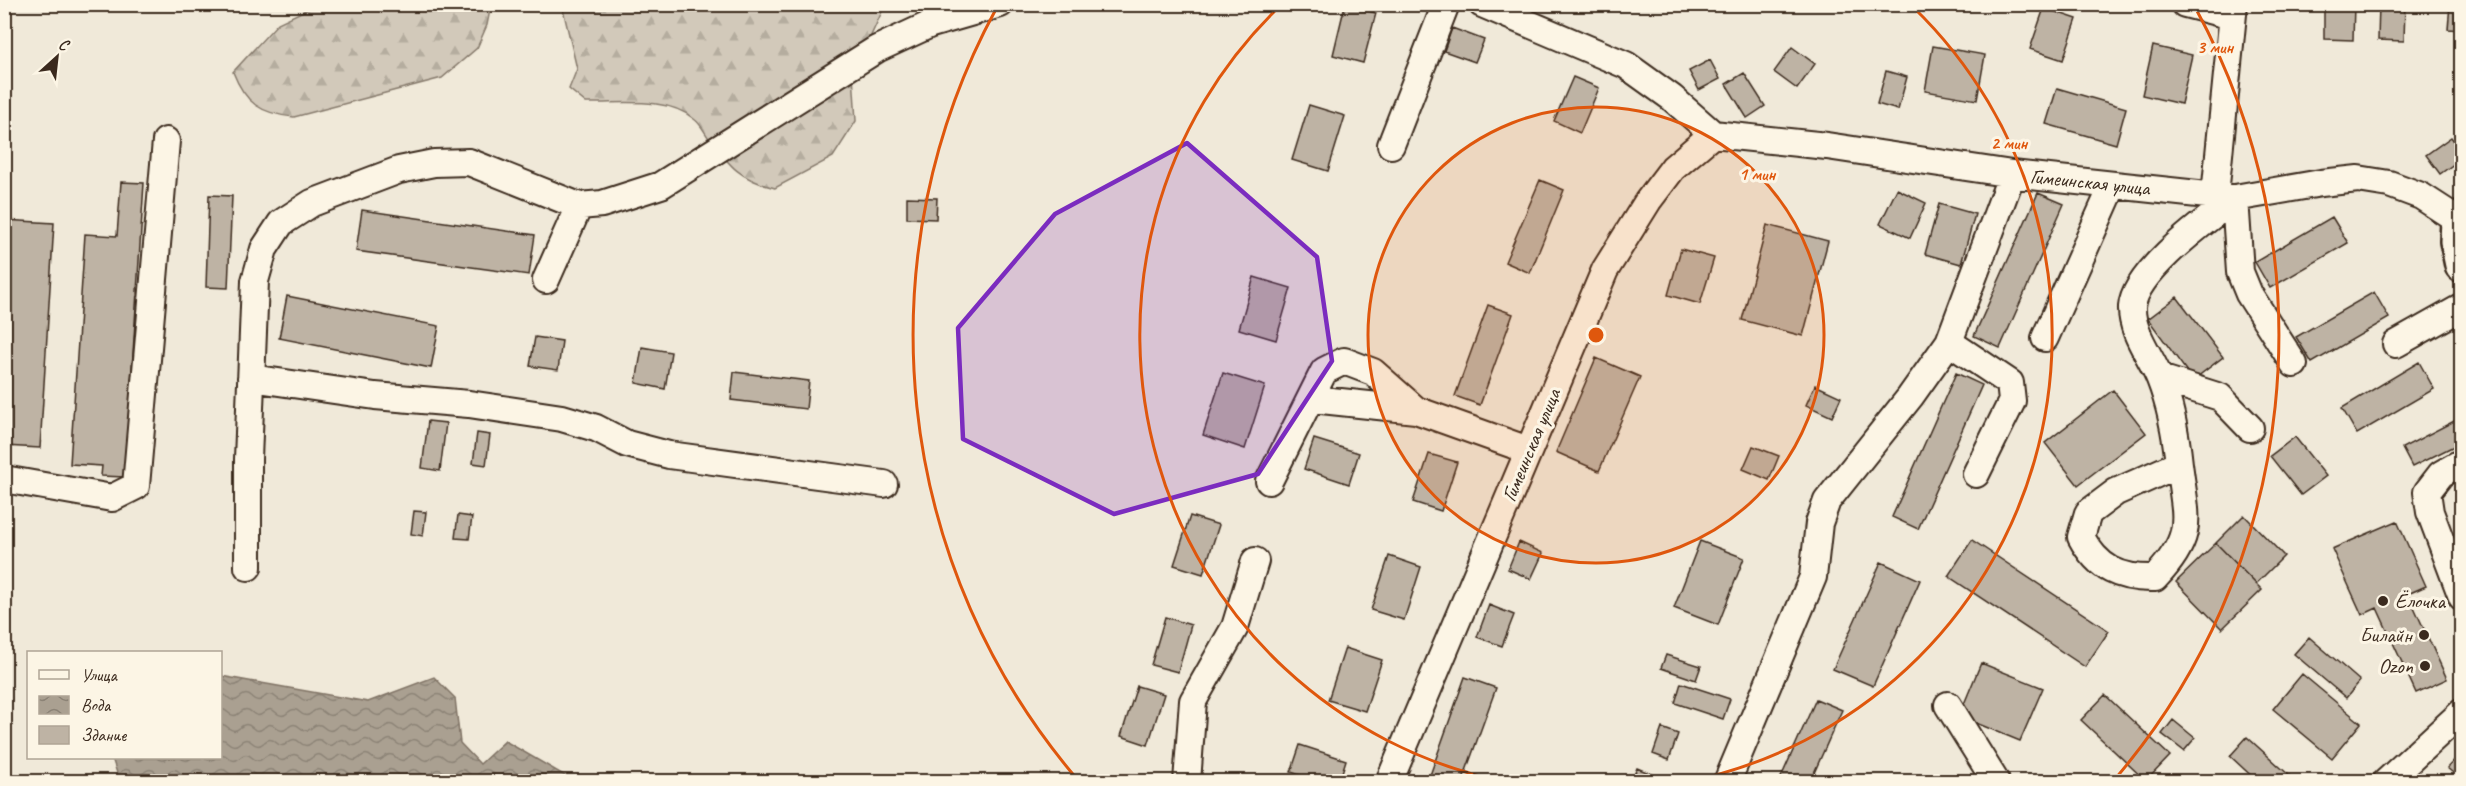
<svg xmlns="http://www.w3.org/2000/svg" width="2466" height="786" viewBox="0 0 2466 786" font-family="Caveat,sans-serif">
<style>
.forest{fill:url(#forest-firs);stroke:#867a6c;stroke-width:1.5}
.water{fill:url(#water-waves);stroke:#7e7163;stroke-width:1.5}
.building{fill:#beb3a4;stroke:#3b2a1e;stroke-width:1.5}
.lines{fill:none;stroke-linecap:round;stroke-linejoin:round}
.minor-casing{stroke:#3b2a1e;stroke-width:30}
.major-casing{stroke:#3b2a1e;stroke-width:38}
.minor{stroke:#fcf5e5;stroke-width:26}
.major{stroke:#fcf5e5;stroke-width:33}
.marked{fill:#7b2cbf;fill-opacity:0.2;stroke:#7b2cbf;stroke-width:4.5;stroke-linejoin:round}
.ring{fill:none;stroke:#df570d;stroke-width:3}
.poi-dot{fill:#3b2a1e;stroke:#fcf5e5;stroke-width:2}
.labels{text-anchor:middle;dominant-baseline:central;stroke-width:6;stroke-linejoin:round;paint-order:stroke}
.street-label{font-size:21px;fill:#3b2a1e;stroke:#fcf5e5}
.poi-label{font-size:21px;fill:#3b2a1e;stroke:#fcf5e5;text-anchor:end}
.centre{fill:#df570d;stroke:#fcf5e5;stroke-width:3}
.ring-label{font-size:18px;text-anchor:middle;font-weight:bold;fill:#df570d;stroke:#fcf5e5;stroke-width:6;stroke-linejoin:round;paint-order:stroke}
</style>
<defs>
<pattern id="forest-firs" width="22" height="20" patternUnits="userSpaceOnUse" patternTransform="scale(1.5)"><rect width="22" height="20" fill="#d2c9ba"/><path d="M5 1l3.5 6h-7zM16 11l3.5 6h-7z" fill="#b5ad9f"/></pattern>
<pattern id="water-waves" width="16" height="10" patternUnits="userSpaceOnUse" patternTransform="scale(1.5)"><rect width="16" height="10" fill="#aaa091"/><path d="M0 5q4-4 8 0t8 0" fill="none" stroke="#8c8376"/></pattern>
</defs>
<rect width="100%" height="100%" fill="#f0e9d9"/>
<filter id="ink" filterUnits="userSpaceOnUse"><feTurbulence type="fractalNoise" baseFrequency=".0167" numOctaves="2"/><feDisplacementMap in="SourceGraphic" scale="12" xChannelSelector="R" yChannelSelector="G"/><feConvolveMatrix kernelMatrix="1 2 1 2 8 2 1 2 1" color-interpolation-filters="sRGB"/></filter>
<g filter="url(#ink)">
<path class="forest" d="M316,5V4L491,5L487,25L477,48L442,78L294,117C261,114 245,103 233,72L278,23Z
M562,5H885L853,75L856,121L833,157L775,188C739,179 730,166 708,137C704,131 700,123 694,119C667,96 619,104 586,103L569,89L577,69Z"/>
<path class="water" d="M221,676L368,702L434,677L455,698L460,743L480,764L505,741L574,781L141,782L118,776L112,758H220Z"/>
<path class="building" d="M2324,4H2354L2353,40L2324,39Z
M2379,4H2405L2404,41L2378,40Z
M2450,4H2462V30L2448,29Z
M1345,5L1376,13L1363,63L1333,55Z
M2044,8L2077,19L2063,60L2030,49Z
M1452,28L1484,40L1475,62L1444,51Z
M1933,46L1985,55L1977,100L1925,91Z
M2153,46L2192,55L2181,104L2142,95Z
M1792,47L1815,64L1797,89L1774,72Z
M1710,60L1720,79L1699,90L1689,71Z
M1886,71L1907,77L1898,110L1877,104Z
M1744,73L1765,106L1747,118L1726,84Z
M1573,77L1599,88L1580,133L1554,121Z
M2057,88L2126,108L2116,144L2046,124Z
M1309,105L1345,116L1328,171L1292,160Z
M2451,137L2462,152V158L2440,174L2426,155Z
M1540,180L1564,190L1530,273L1505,262Z
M121,182L144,183L125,477L101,476L102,466L70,464L85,234L117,236Z
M1897,189L1926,203L1910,238L1880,224Z
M2038,193L2064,204L2000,348L1974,336Z
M209,195L232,196L228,288L206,287Z
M907,197L937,198L936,219L907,218Z
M1939,204L1975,214L1961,264L1925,254Z
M362,210L535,235L529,275L356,251Z
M2332,217L2348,243L2270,288L2255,262Z
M4,220L54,223L40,448L4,446Z
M1767,225L1828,241L1803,336L1742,320Z
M1681,249L1714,258L1700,304L1668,295Z
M1254,277L1291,288L1276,340L1239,329Z
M2374,292L2389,318L2312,363L2296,337Z
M287,296L439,326L431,368L279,338Z
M2177,297L2223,357L2193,380L2148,319Z
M1488,305L1513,314L1480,405L1455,396Z
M535,337L562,341L558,370L530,366Z
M642,347L671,352L665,389L636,383Z
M1596,358L1640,377L1599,471L1556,452Z
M2419,362L2434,389L2357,434L2342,408Z
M734,372L809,381L806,409L731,400Z
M1223,373L1265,386L1245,449L1203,435Z
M1956,373L1982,385L1918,529L1892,517Z
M1815,385L1841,397L1832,417L1806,405Z
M2113,390L2146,433L2078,485L2045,443Z
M2462,417V442L2412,467L2402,448Z
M428,421L446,423L440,471L422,468Z
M477,433L490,435L486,465L473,463Z
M2295,437L2326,476L2301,495L2270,456Z
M1314,439L1359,453L1349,484L1304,469Z
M1753,446L1779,456L1769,480L1743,469Z
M1429,454L1457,462L1441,511L1413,502Z
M414,511L426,512L423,536L411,534Z
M458,515L472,517L469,539L455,538Z
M2244,515L2284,556L2256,584L2216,543Z
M1190,516L1219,525L1203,574L1174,565Z
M2397,521L2426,586L2408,594L2447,679L2416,693L2377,608L2362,615L2332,549Z
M1972,540L2109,631L2085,667L1948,576Z
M1700,541L1744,558L1718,625L1674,608Z
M1519,542L1543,553L1531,579L1508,569Z
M2216,543L2262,590L2222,629L2176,582Z
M1389,556L1421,567L1404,620L1371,610Z
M1881,562L1920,580L1873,686L1833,669Z
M1489,605L1514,615L1502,646L1477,637Z
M1165,617L1191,625L1178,672L1151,665Z
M2309,637L2360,681L2346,698L2294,654Z
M1345,648L1382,660L1365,711L1328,700Z
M1666,655L1701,666L1696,680L1661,668Z
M1981,663L2043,688L2020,741L1959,716Z
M2302,674L2361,723L2332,758L2273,709Z
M1465,677L1496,688L1462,782H1439L1429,778Z
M1681,683L1730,699L1723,719L1675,703Z
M1137,686L1164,694L1148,745L1121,736Z
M2105,695L2170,756L2146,781L2081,720Z
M1816,699L1842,710L1810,782H1779Z
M2173,720L2195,738L2184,751L2162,734Z
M1662,728L1678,734L1669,760L1653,754Z
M2247,737L2290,776L2286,782H2258L2230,756Z
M1300,745L1346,760L1339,782H1320L1291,772Z
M2462,752V780L2447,768Z
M1637,768L1661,778L1659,782H1631Z
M1109,774L1133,782H1106Z"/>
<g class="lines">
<g class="minor-casing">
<path id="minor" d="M1482,4L1626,65L1672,98L1713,134
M2185,4L2232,16
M1391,145L1446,4
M2215,195L2234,4
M546,280L579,206
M2045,338L2113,185
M1949,342L2010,383L2012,401L1976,474
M2396,344L2462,307
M251,378L375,396L469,404L562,418L596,428L627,444L669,455L884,484
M2160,378L2220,397L2250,428
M1312,399L1416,410L1528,450
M2462,462L2441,474L2427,492L2430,512L2462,597
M2179,464C2186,519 2196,535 2155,578C2120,579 2098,569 2081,537L2088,513L2116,492L2179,464C2176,435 2171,407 2160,379C2151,356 2131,333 2132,307C2135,271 2208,219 2235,198L2240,272L2249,294L2294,364
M4,479L112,498L136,486L166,141
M1269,481L1324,371L1344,361L1373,372L1416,410
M248,567V459L255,281L264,249L281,223L312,203L399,170L434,163L469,162L579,206L602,204L661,185L877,49L931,24L1000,4
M1948,705L1996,782
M1187,782L1193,701L1235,627L1255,561
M1389,782L1605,270L1648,201L1673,168L1713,134L1827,146L2012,174L2235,198L2321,183L2358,179L2389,184L2421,196L2458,220
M1727,782L1813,577L1819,523L1827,501L1910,397L1949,342L2012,174
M2386,782L2462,712"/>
</g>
<g class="major-casing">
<path id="major" d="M2462,217L2458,220L2457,241L2462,265"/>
</g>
<use href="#minor" class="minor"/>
<use href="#major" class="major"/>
</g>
</g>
<path class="marked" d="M1187,143L1317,257L1332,361L1258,474L1114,514L963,439L958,328L1055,214Z"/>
<circle cx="1596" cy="335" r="228" fill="#df570d" fill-opacity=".12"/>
<g class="ring">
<circle cx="1596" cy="335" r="228"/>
<path d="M1501 781A456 456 0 0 1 1279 7M1913 7A456 456 0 0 1 1691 781"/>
<path d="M1077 779A683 683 0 0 1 996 9M2196 9A683 683 0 0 1 2115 779"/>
</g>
<g class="poi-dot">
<circle cx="2383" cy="601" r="6"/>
<circle cx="2424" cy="635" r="6"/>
<circle cx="2425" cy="666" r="6"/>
</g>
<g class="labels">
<g class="street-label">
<text transform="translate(2090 182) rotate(6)">Гимеинская улица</text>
<text transform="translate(1531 445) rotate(-67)">Гимеинская улица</text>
</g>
<g class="poi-label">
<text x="2395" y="601" text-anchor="start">Ёлочка</text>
<text x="2412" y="635">Билайн</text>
<text x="2413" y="666">Ozon</text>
</g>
</g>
<circle cx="1596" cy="335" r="9" class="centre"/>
<g class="ring-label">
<text x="2215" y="53">3 мин</text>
<text x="2009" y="149">2 мин</text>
<text x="1757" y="180">1 мин</text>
</g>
<rect width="2466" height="786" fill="none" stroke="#fcf5e5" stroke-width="24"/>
<rect x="12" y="12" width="2442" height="762" fill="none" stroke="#3b2a1e" stroke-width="2" filter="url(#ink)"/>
<rect x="27" y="651" width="195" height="108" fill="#fcf5e5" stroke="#afa495" stroke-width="1.5"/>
<rect x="39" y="670" width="30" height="9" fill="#fcf5e5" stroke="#afa495" stroke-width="1.5"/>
<text x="81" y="681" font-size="18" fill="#3b2a1e">Улица</text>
<rect x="39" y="696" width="30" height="18" fill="url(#water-waves)" stroke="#afa495" stroke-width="1.5"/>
<text x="81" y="711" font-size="18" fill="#3b2a1e">Вода</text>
<rect x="39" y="726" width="30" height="18" fill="#beb3a4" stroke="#afa495" stroke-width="1.5"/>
<text x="81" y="741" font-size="18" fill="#3b2a1e">Здание</text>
<g transform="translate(57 57) rotate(27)" stroke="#fcf5e5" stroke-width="4.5" paint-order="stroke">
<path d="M0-4.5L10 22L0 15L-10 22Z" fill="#3b2a1e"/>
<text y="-9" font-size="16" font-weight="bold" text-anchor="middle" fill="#3b2a1e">С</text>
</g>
</svg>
